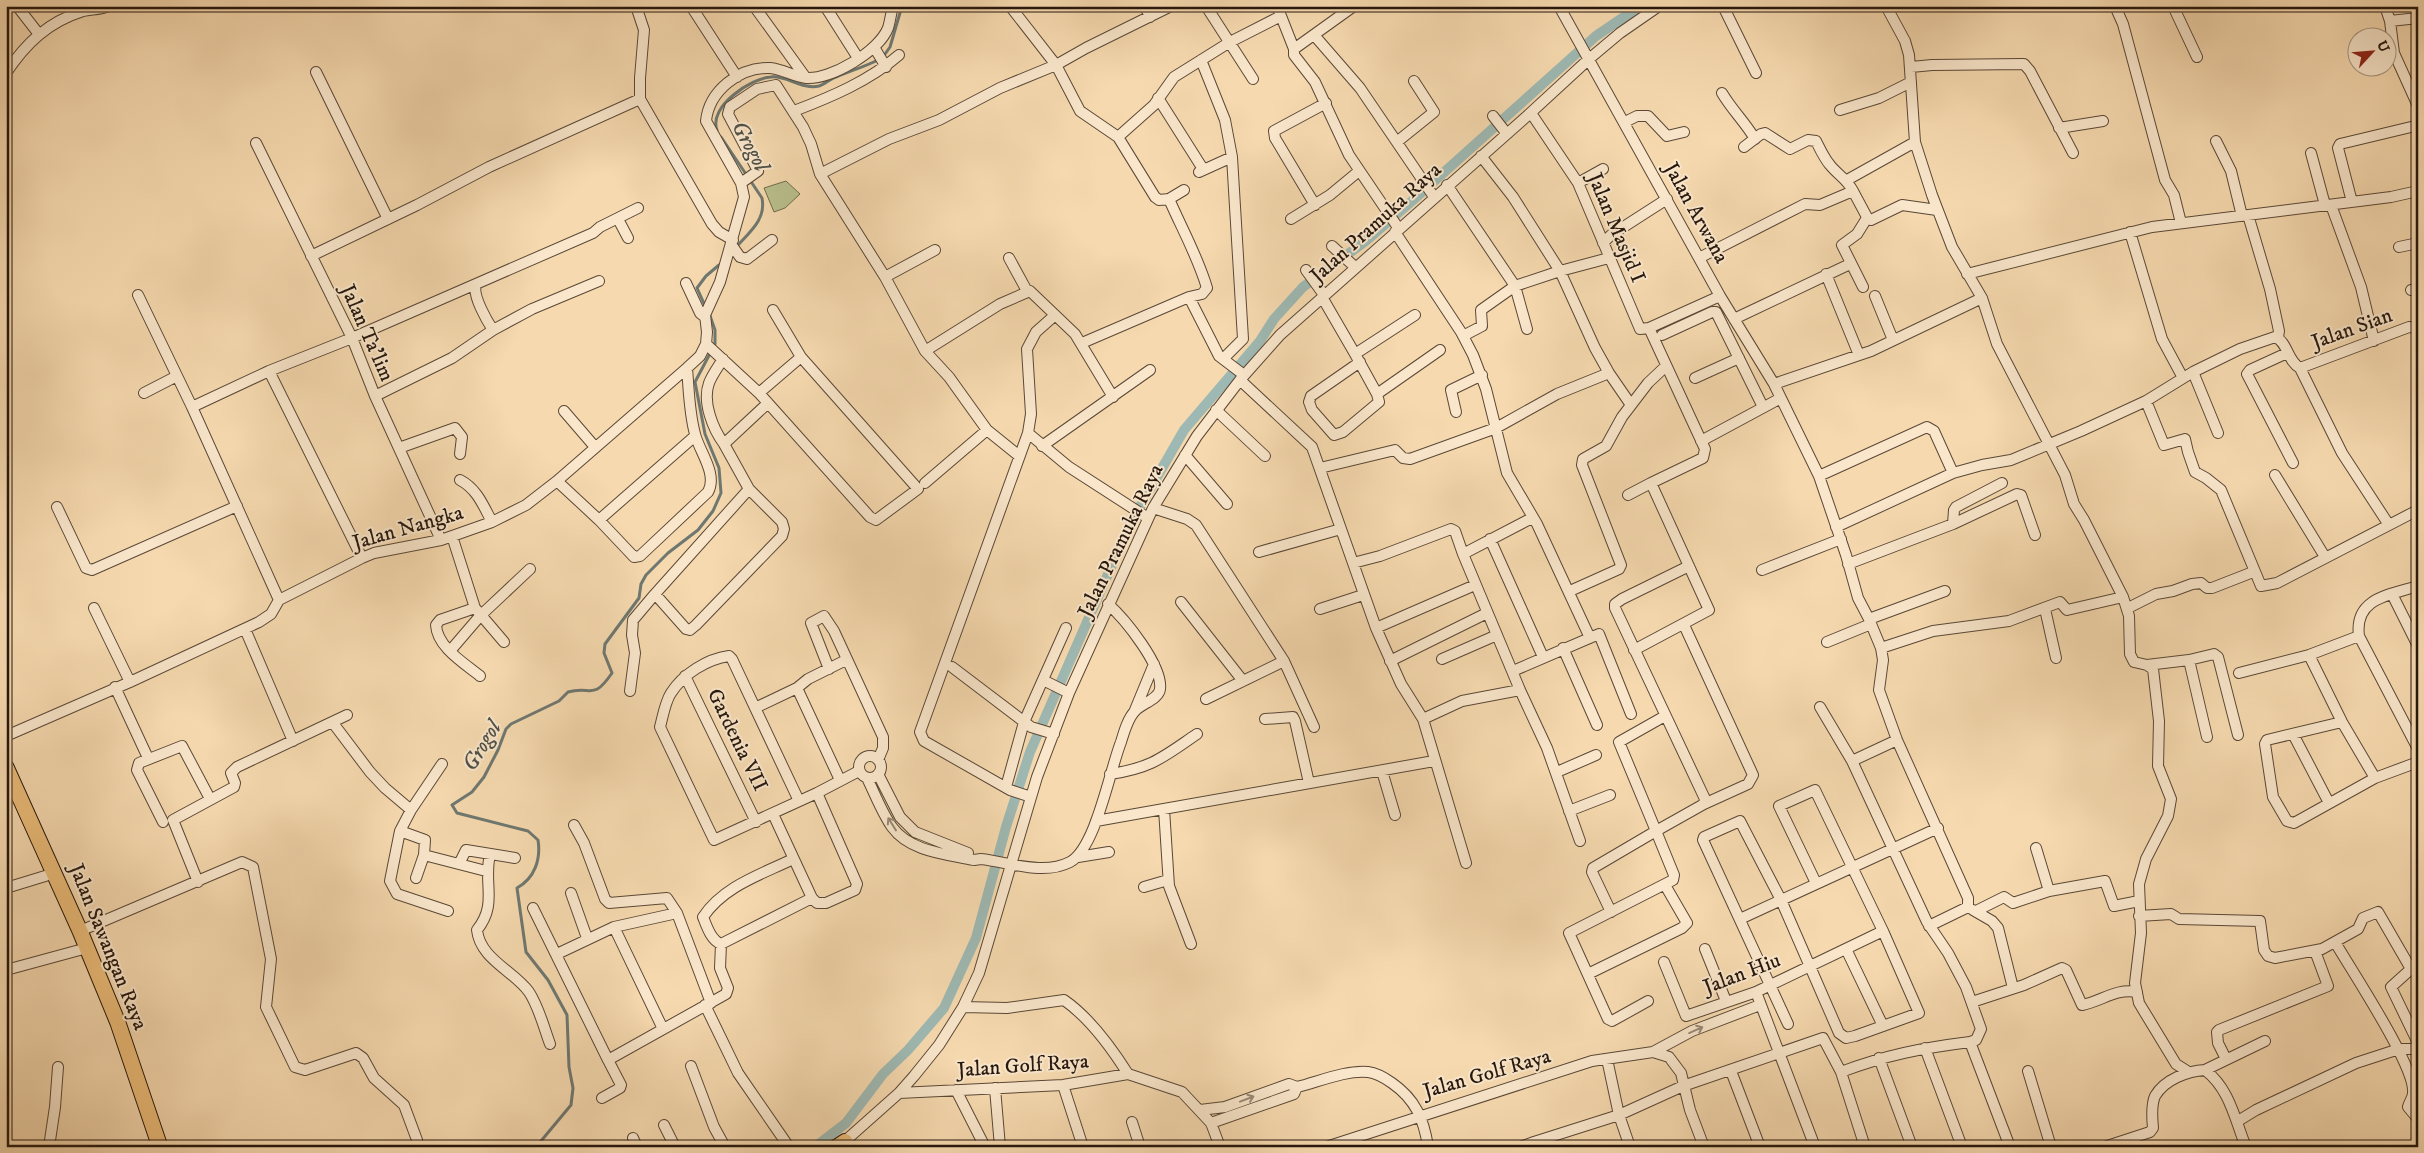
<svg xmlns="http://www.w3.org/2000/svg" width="2424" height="1153" viewBox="0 0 2424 1153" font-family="'IM FELL DW Pica',serif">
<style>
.green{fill:#b9c08d;stroke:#706c4d}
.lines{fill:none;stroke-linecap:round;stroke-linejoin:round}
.stream{stroke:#6e7871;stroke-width:3}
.canal{stroke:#9eb9b3;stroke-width:10}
.minor-casing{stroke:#5a4836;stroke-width:12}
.major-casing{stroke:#26170d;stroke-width:16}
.highway-casing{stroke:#26170d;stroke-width:17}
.minor{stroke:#f9e6cb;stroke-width:10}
.major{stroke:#ebbc78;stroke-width:14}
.highway{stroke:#ebbc78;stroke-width:15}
.oneway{stroke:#9a8976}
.labels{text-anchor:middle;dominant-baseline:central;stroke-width:4;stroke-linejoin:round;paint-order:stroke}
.street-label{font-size:21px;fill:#26170d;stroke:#f9e6cb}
.water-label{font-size:22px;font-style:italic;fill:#505047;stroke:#f9e6cb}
</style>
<rect width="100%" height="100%" fill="#f6d9af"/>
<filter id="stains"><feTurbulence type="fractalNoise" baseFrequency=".004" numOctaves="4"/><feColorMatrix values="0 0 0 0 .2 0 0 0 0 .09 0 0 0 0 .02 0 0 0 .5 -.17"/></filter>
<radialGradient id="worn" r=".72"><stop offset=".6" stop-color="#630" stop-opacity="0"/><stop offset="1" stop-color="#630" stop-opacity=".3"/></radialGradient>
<path class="green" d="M786,181L800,194L785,208L774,212L764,188Z"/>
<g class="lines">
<path class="stream" d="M883,57L890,47L902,6
M717,130C708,107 751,78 771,77C786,75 802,90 819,86C825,84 830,79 836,77C850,71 864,67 878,60
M721,137L762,198C766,218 752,230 739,244
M706,308L697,288L706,276L719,265
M536,1147L571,1105L573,1088L569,1067L567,1015L548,980L526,952L517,888C535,878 541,859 538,840L528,831L457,813L452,805L472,792L484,777L498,750L506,729L511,724L559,701L568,692C592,685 592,702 612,673L604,653L605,644L639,598L641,584L646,575L668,553L698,530L713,511L721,493L719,468L705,434L695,382L715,344V330L709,313"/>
<path class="canal" d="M815,1147L846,1123L883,1074L908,1050L944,1008L976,938L1006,827L1030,752L1130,524L1184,430L1260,341L1274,319L1303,287L1367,240L1412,201L1596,36L1640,6"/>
<g class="minor-casing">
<path id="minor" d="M17,6L38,33
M636,6L644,30L640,78V99L712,224L719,232L733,240
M691,6L737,77
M754,6L806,78
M825,6L858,58
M1010,6L1056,65L1080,111L1118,137L1155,197L1159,200L1169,199L1184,190
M1145,6L1150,17
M1206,6L1253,79
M1559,6L1720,296L1774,384L1819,476L1846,555L1858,598L1869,619L1881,648L1883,660L1879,690L1897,740L1968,898V907L1929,926
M1723,6L1756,73
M1886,6L1905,41L1909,55L1915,142L1932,195L1952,247L1982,298L1997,344L2065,475L2074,504L2084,520L2123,597L2129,616L2130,654L2134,662L2147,665L2153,669L2159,721L2158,766L2171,799L2168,816L2146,859L2139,884L2141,933L2135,983L2139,1003L2176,1064L2187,1071
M2115,6L2123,24L2165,180L2174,195L2181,223
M2173,6L2197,57
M2385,6L2390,21L2394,53L2418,106
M1281,16L1294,49V55L1315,82L1349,155L1399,229
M2390,21L2418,18
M1314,35L1360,88L1434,197
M874,47L886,67
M1294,49L1354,6
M1201,60L1225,120L1232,157L1243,339L1223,359
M1911,67L1932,65L2024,64L2030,71L2073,153
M316,72L388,219
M6,73C26,43 48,22 83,11C92,9 100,10 109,6
M1722,93C1732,110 1745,122 1755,139
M1158,98L1203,169
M1840,110L1879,98L1911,82
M794,111C831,97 869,81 899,55
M1531,113L1578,183L1640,329L1649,328L1720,296
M1493,116L1507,134
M1625,122L1637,116H1648L1667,136L1684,132
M2059,128L2103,121
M1118,137L1154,105L1174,77L1230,42L1281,16L1277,6
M1398,141L1434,112L1414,81
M2216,141L2231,171L2242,216
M256,143L352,338L375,396L441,540
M1744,147L1761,134L1765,133L1790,149L1808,140L1816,141C1820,149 1824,158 1830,165C1838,175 1847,179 1853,191
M2311,153L2325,205
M1481,156L1513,197L1560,271L1595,348L1609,373L1631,405
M1199,172L1232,157
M820,174L889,139L939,120L1000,88L1056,65L1086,48L1171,6
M1847,180L1915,142
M741,183L758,171L728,114L730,107L757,89L776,85L803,127L811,144L820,174L885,277L925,351L949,377L987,430L1018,455
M1578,183L1603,169
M1447,185L1515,286L1527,329
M1169,199C1182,229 1198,257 1207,288L1202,294L1189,297
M2352,202L2338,148L2340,144L2411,127
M1315,205L1275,138L1274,131L1326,103
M2331,205L2361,287L2374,341
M2248,215L2270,289L2279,331L2278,337
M618,219L628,238
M1291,219L1330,195L1359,171
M1395,232L1461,332L1473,355L1486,389L1507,473L1537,524L1590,638
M2130,232L2162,339L2183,378
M1603,243L1611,235L1667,199
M731,244L740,257L747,259L772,240
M1332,246L1355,267
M2399,247L2418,243
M311,256L417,205L489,167L640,99
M1009,258L1027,291
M1699,258L1805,204L1820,205L1853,191L1868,219L1871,220L1902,205L1937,210
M1306,270L1324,295
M1826,274L1859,355
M1967,274L2152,227L2391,197L2418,191
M885,277L935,250
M686,283L700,313L705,317
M476,285C472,295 487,321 493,330
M1863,287L1842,245L1857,234L1867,218
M2411,290L2418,289
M138,295L192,407
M1875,296L1893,340
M1322,297L1355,354L1377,394L1379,402L1343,432L1334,435L1312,410L1309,402L1311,396L1360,362
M1734,319L1850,264
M1662,335L1712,312H1716L1763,407
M1463,336L1482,326L1481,310L1515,286L1560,271L1609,258
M1082,343L1189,297L1219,356L1244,375
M706,344L759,393L870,517L876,520L918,489L801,357L773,310
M925,351L1000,304L1030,291L1075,334L1113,397
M2287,353L2250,370L2247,374L2293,463
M1355,354L1415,315
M723,359C718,367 712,375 709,383C702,402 713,429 724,444
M2300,368L2409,327L2418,328
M269,371L362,558
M2193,372L2218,433
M1695,378L1739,358
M1240,380L1312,447L1376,628L1401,684L1423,719L1466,863
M1774,384L1871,351L1982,298
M144,393L177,376
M759,393L801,357
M1377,394L1440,350
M375,396L452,358L493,330L532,309L599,281
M2146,401L2164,445L2185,439L2188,452L2195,472L2206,478L2221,490L2261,586L2277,583L2418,510
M1216,410L1265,456
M564,411L595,447
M1456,412L1451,390L1482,375
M1028,433L1069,467L1148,518
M1701,441L1781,398
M1042,446L1150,370
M399,448L455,428L462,437L460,454
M1185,455L1227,504
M1320,468L1395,450L1403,458L1410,459L1496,428L1557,394L1609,373
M2275,475L2325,557
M1819,476L1927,427L1934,431L1953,473
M460,480C477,489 483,505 492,522
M557,481L599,520L634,557L640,556L708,492C718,474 699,451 695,434C689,412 689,391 687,368
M925,483L987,430
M749,489L655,594L686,629L690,630L696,625L782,536L784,529L782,522L749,489L724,444L768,403
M1628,495L1651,483
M57,507L86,568L92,570L237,506
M1153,508L1187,519L1196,525L1284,661L1314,727
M1532,518L1463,554L1520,690L1547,748L1580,841
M599,520L695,436
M1953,524L1954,510L1956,507L2002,483
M1836,527L1953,473L1982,465L2011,460L2081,431L2146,401L2193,372L2240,349L2275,337C2288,342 2287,361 2300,368L2342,453L2389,525
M452,536L475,608L504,642
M1490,539L1543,657
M1259,552L1341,529
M1353,563L1380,556L1451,529L1455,531L1463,554
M1848,564L1953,524L2017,494L2021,495L2035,535
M1762,570L1841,539
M1570,591L1619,569L1621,565L1582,465L1583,459L1606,446L1622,417L1648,383L1666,366
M2392,594L2418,646
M279,600L192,407L269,371L352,338L593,233L600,227L638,208
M1181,602L1243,681
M94,608L130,682
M475,608L440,620L436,625C437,647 464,663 480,676
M2128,608L2156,594L2173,591L2192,584L2201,583L2207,588H2212L2253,572
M1320,609L1363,595
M2045,609L2056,658
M1869,619L1945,591
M1684,625L1753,775L1748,784L1704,804
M1376,628L1475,585
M245,629L293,741
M2359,636L2418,749
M1827,642L1871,624
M1563,648L1597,725
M1881,648L1933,631L2009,621L2060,602L2067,610L2123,597
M1634,650L1709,610L1651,483L1703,458L1705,449L1649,328
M450,651L480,616L530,569
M2309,655L2342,722L2375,778
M1442,659L1497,635
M2189,660L2214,654L2218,657L2238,735
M1390,661L1487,613
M2147,665L2189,660L2207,737
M952,667L1031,727L1054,734
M829,669L811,623L824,616L834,631L883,737V748L878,760
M1513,671L1599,634L1631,714
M2239,673L2309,655L2359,636C2354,598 2389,595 2418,586
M685,676L756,822
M1043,680L1069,693
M115,687L148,758
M630,691L635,653L632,635L633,620L655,594
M1206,699L1284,661
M1820,707L1852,761L1927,922L1948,953L1966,987L1981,1029L1976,1040L1970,1042
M755,708L797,688
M1135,710L1154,664
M1265,719L1293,717L1295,721L1309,783
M1423,719L1462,701L1520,690
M2342,722L2267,740L2265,744L2273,797L2287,821L2294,823L2375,778L2418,762
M333,723L370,772L385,788L411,810L400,831L425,840L424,855L416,878
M2293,734L2329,803
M6,736L130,682L259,622L271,614L279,600L362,558L374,553L441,540L492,522L526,505L557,481L687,368L700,356L706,344L707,332L705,315L720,282L744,197L741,183L706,121C709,91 739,67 770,68C783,69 794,77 806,78C831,80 879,51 888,28C890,22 891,13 893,6
M859 767a11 11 0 1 1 22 0a11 11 0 1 1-22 0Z
M1852,761L1897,740
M1382,771L1395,815
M1557,772L1596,755
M878,774L900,817L915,832L968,853
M1110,774C1152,768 1163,757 1197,734
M867,778C875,794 882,813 892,827C910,852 947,854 974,860L981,859C1009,862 1043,876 1070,862C1096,848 1110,769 1121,742C1124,732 1128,718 1135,711C1141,704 1159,699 1160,689C1163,666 1125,619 1108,604
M840,780L797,688L808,679L846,660
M1006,787L1024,722L1066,628
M1031,797L1010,790L924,741L920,732L1028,433L1031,414L1027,349L1036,332L1054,316
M799,801L732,659L729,656C707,659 683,674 671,693C665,702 663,716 660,727L714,840L817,793L859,771
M1164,809L1169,886L1191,944
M411,810L442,764
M1569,811L1610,795
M773,814L812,898L817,903H826L855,890L857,884L817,793
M1096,821L1434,761
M163,822L137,770L139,763L182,746L208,795
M574,825L584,843L605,899L609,903L667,898L677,913L711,1003
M400,831L390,881L397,894L448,911
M490,854C483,884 498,904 477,930C480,959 514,971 529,992C539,1007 544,1028 550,1044
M424,855L486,871
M1078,857L1109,852
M793,859C760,875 724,886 703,917C707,927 711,940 721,944L812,898
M459,864L466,850L515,858
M198,882L173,820L234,787L235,783L231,773L237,767L347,715
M1144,887L1168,880
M6,888L55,873
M2049,891L2105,881L2114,906L2139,901
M571,893L587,938
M533,908L608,1060L726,994L728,988L720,968L721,944
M1973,910L1992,921L1998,928L2013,988
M1976,911L2004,897L2013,903L2049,891L2036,848
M1611,912L1592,872L1593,868L1656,831L1619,742L1665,716
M2139,916L2171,914L2179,919L2260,921L2264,950L2268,956L2275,958L2322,949L2358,929L2363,918L2378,912L2411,969L2391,987L2418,1043
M1740,919L1938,828
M614,927L663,1029
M80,931L242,862L253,867L271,959L266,1007L295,1067L305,1070L356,1053L363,1058L374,1078L404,1105L417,1140
M2335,942C2351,970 2416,1067 2413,1093C2413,1098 2409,1102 2408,1107L2418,1119
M1705,949L1726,1001
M1846,949L1883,1026
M557,954L614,927L677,913
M1664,962L1686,1016L1756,992L1883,931
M6,970L87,948
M1588,974L1682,928L1687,923L1665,885
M1756,992L1815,1147
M1648,1001L1612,1021L1608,1019L1569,933L1673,880L1674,875L1656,831L1704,804L1705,799L1615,608V604L1622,599L1689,566
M1972,1002L2024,985L2062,968L2066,970L2082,1005C2102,1001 2116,988 2137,992
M705,1005L738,1073L789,1147
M963,1007L1007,1008L1064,1000C1090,1018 1111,1047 1128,1074
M1788,1024L1703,840L1704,837L1740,821L1781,900L1839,1033L1846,1038L1855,1036L1919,1013L1883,931L1815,790L1779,806L1816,883
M1925,1048L1962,1147
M1653,1052L1692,1031L1760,1005
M1879,1058L1912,1147
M1607,1059L1619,1115L1630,1147
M2226,1059L2218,1043L2217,1032L2219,1030L2328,986L2315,951
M691,1066L714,1127L725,1147
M2205,1070L2265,1041
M1731,1071L1760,1147
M2028,1071L2051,1147
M1841,1072C1886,1055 1922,1048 1970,1042L2010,1147
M1063,1085L1083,1147
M995,1088L1000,1147
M956,1090L985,1147
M899,1093L1063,1085L1128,1074L1182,1092L1211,1123L1220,1147
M602,1098L620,1088L621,1085L608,1060
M1200,1110L1225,1107L1289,1084L1297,1087C1318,1082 1345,1070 1368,1072C1377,1073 1385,1078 1392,1083C1415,1099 1424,1119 1428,1147
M2238,1121L2256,1110L2356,1063L2399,1049H2418
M1132,1122L1140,1147
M1211,1123L1294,1094L1297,1087
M664,1125L675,1147
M633,1138L637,1147
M848,1146L845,1141L899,1093L914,1076L939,1045L963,1007L979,973L1037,777L1069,693L1153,508L1197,436L1240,380L1280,335L1526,117L1589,59L1620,33L1659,6
M49,1147L55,1107L58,1067
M1326,1147L1592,1061L1653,1052L1669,1057L1681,1073L1690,1110L1704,1147
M1520,1147L1534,1142
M1535,1147L1534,1142L1619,1115L1683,1086L1823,1038L1841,1072L1865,1147
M2104,1147L2150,1132L2153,1128C2152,1118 2151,1105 2155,1096C2165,1079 2188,1071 2205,1070C2230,1089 2235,1120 2246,1147"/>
</g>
<g class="major-casing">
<path id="major" d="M836,1147L845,1141"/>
</g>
<g class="highway-casing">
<path id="highway" d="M6,767L80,931L118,1023L160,1147"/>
</g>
<use href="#minor" class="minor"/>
<use href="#major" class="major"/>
<use href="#highway" class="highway"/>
</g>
<defs><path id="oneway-shaft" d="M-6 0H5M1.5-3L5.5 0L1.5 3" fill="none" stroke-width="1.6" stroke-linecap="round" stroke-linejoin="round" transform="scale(1.25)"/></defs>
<g class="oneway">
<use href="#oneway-shaft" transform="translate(892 824) rotate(-122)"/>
<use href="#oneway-shaft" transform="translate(1696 1030) rotate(-24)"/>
<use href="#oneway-shaft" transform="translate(1247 1099) rotate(-21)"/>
</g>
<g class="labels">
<g class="street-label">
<text transform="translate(1696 213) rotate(61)">Jalan Arwana</text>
<text transform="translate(1376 223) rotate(-42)">Jalan Pramuka Raya</text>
<text transform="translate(1616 228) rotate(67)">Jalan Masjid I</text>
<text transform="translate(2352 329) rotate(-20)">Jalan Sian</text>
<text transform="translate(367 333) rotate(66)">Jalan Ta'lim</text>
<text transform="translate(408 528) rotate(-16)">Jalan Nangka</text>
<text transform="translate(1121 541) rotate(-64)">Jalan Pramuka Raya</text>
<text transform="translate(737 740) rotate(64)">Gardenia VII</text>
<text transform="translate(108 947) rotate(68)">Jalan Sawangan Raya</text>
<text transform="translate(1742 974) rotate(-21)">Jalan Hiu</text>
<text transform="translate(1023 1066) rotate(-4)">Jalan Golf Raya</text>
<text transform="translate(1487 1074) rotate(-16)">Jalan Golf Raya</text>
</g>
<g class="water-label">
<text transform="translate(750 146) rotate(61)">Grogol</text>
<text transform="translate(482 746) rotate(-59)">Grogol</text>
</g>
</g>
<rect width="2424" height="1153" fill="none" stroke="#f6d9af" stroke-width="25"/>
<rect x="8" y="8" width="2409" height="1138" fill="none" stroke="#26170d" stroke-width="2.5"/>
<rect x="12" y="12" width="2399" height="1128" fill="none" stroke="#26170d"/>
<g transform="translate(2372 52) rotate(64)"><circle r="24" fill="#f9e6cb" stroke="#a5937f"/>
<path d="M0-4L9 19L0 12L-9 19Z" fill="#8f2418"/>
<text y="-8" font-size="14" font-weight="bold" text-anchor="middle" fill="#26170d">U</text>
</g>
<rect width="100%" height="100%" filter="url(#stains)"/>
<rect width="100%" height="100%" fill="url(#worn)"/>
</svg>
